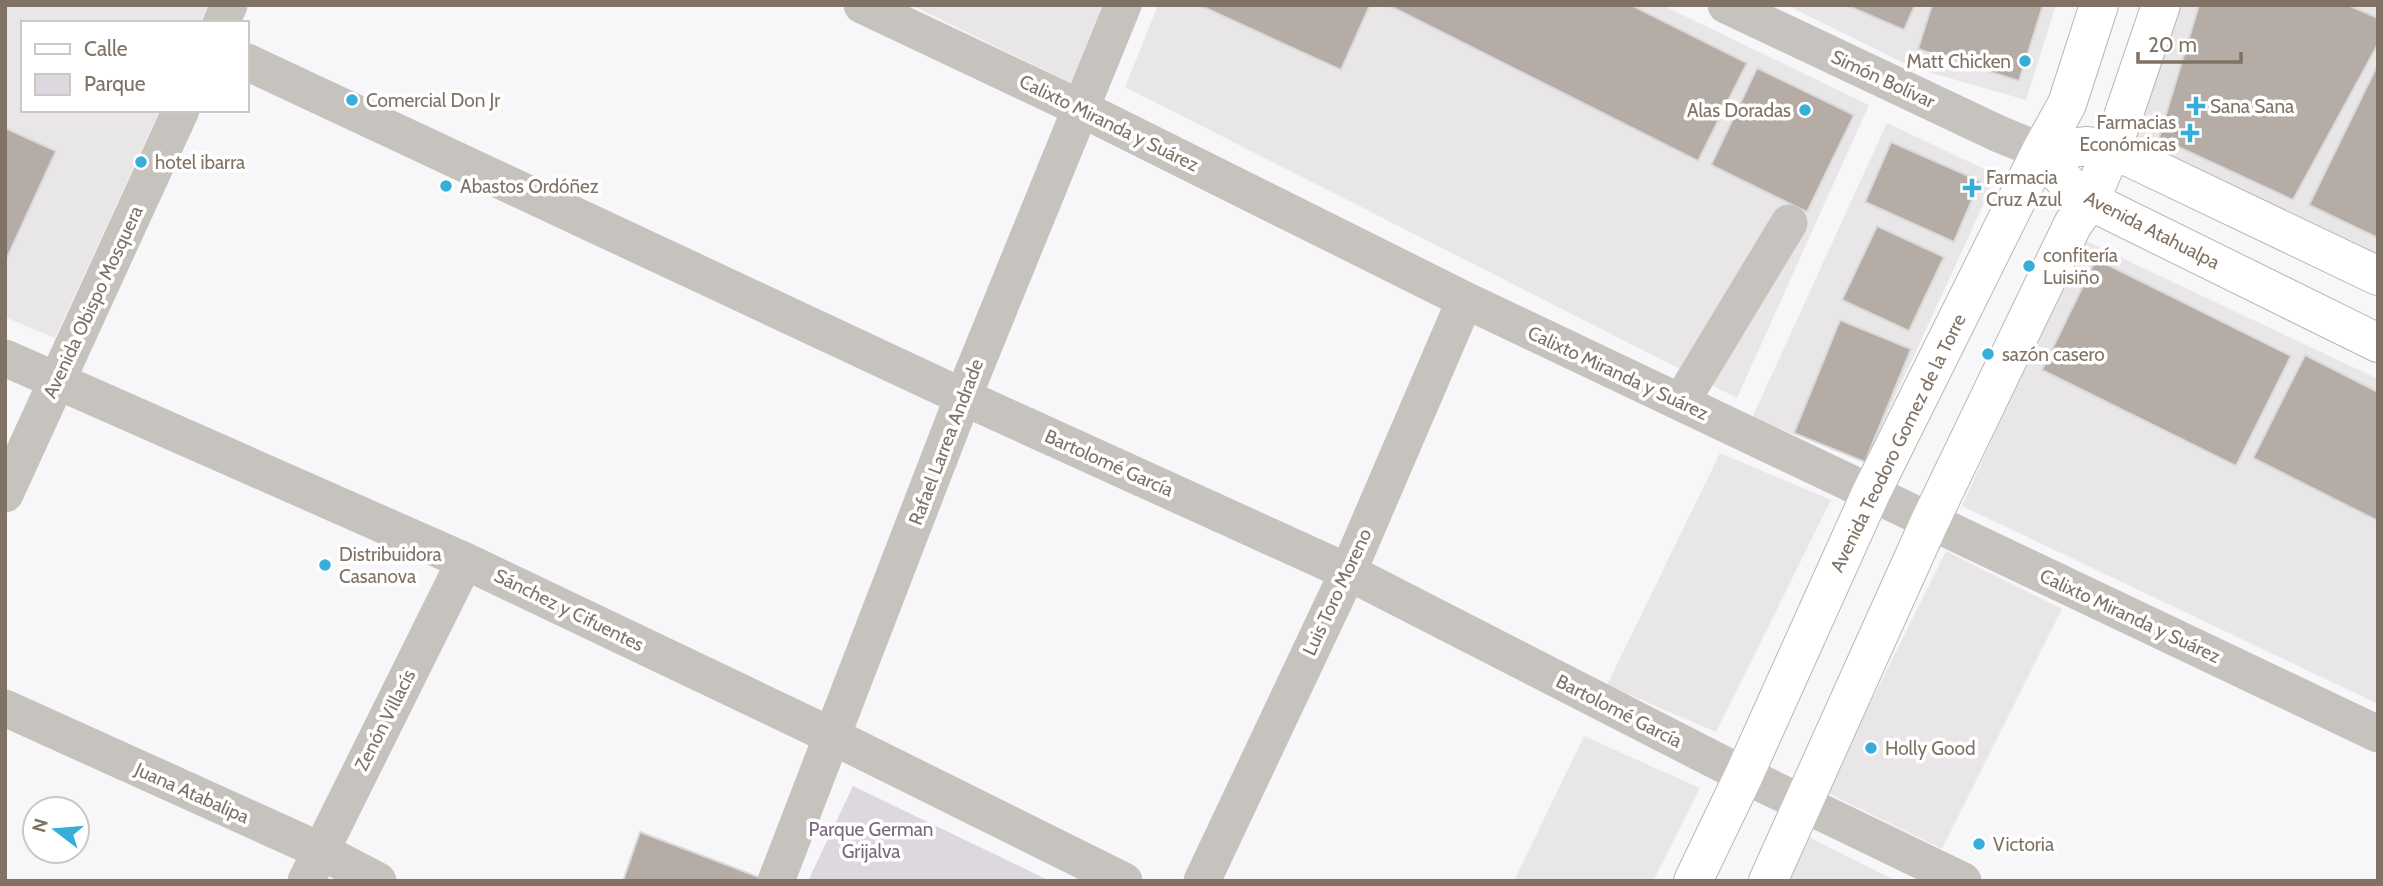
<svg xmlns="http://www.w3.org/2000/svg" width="2383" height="886" viewBox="0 0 2383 886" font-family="Cabin,sans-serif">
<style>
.built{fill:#e8e6e7}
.green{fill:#ddd8e0}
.building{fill:#b4aca5;stroke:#d9d9db;stroke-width:2}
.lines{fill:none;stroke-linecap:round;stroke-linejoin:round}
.major-casing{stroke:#bbb7b2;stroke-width:40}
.minor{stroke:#c6c2be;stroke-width:37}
.major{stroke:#fff;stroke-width:38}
.poi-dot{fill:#37add9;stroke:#fff;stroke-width:2.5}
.labels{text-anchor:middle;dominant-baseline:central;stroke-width:7;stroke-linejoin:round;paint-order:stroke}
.poi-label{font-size:19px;fill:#807366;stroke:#fff;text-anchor:start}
.street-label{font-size:19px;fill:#807366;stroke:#fff}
.park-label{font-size:19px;fill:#7a697e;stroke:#fff}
</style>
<rect width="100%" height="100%" fill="#f7f7f9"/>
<path class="built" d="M5,5H208L200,23H23V110H160L55,338L5,317Z
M911,5H1111L1079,87Z
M1158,5H1662L1869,105L1737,398L1125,87Z
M1786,5H2056L2026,100L1914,68Z
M2178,5H2378V258L2131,143Z
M1887,123L1997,175L1865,462L1752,418Z
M2082,239L2378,379V704L1962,506Z
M1720,453L1831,500L1716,732L1607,685Z
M1946,551L2062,609L1942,849L1826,792Z
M1584,736L1700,788L1653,881H1514Z
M1801,833L1897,881H1777Z"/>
<path class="green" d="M853,786L1050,881H808Z"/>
<path class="building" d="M1199,5H1370L1341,70Z
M1388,5H1631L1747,63L1698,161Z
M1846,5H1915L1904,30Z
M1932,5H2043L2019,81L1918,49Z
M2199,5H2348L2378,18V44L2293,200L2159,138Z
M2378,64V238L2309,205Z
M1757,68L1854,115L1807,212L1711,165Z
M5,128L56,151L5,262Z
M1891,142L1980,181L1954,242L1865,202Z
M1877,226L1944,257L1909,331L1842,300Z
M2096,259L2291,356L2236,466L2042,370Z
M1840,320L1911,349L1865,462L1794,433Z
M2305,355L2378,392V521L2253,458Z
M640,832L769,881H623Z"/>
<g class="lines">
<g class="major-casing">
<path id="major" d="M2041,151L2070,187L2090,201L2378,343
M2041,151L2088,146L2112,149L2378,276
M1693,881L1744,775L1871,493L2041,151L2067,104L2099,5
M1768,881L1930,521L2073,224L2090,201L2112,149L2161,5"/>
</g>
<path class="minor" d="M862,5L1082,109L1465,300L2378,734
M1726,5L1999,134L2041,151
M221,23L229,5
M247,62L963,397L1348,572L1744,775L1963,881
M5,358L465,561L832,736L1124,881
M1681,402L1789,223
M5,494L181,110
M5,708L319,850L378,881
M306,881L465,561
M776,881L963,397L1123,5
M1202,881L1348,572L1465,300"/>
<use href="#major" class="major"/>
</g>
<g class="poi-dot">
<circle cx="2025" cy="61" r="7"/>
<circle cx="352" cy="100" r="7"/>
<path d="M2192.5 95.5h7v7h7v7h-7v7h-7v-7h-7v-7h7z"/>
<circle cx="1805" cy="110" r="7"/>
<path d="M2186.5 122.5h7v7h7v7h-7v7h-7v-7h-7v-7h7z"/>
<circle cx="141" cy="162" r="7"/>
<circle cx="446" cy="186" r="7"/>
<path d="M1968.5 177.5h7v7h7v7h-7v7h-7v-7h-7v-7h7z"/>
<circle cx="2029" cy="266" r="7"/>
<circle cx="1988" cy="354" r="7"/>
<circle cx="325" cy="565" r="7"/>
<circle cx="1871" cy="748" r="7"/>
<circle cx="1979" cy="844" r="7"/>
</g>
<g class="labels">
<g class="poi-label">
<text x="2011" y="61" text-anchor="end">Matt Chicken</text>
<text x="366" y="100">Comercial Don Jr</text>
<text x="2210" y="106">Sana Sana</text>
<text x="1791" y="110" text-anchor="end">Alas Doradas</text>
<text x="2176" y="122" text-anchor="end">Farmacias<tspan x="2176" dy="22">Económicas</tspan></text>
<text x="155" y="162">hotel ibarra</text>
<text x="1986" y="177">Farmacia<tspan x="1986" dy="22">Cruz Azul</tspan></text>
<text x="460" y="186">Abastos Ordóñez</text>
<text x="2043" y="255">confitería<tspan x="2043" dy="22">Luisiño</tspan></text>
<text x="2002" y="354">sazón casero</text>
<text x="339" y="554">Distribuidora<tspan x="339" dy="22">Casanova</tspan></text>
<text x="1885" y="748">Holly Good</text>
<text x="1993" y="844">Victoria</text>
</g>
<g class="street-label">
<text transform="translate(1883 79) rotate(25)">Simón Bolívar</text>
<text transform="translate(1109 123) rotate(26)">Calixto Miranda y Suárez</text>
<text transform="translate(2152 230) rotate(27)">Avenida Atahualpa</text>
<text transform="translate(93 302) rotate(-65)">Avenida Obispo Mosquera</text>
<text transform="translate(1618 373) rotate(25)">Calixto Miranda y Suárez</text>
<text transform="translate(946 442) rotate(-69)">Rafael Larrea Andrade</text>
<text transform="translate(1898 443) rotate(-64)">Avenida Teodoro Gomez de la Torre</text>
<text transform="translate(1109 463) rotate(24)">Bartolomé García</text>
<text transform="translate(1337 592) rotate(-65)">Luis Toro Moreno</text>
<text transform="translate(569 610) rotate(26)">Sánchez y Cifuentes</text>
<text transform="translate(2130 616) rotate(25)">Calixto Miranda y Suárez</text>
<text transform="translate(1619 711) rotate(27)">Bartolomé García</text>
<text transform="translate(385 720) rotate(-63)">Zenón Villacís</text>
<text transform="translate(192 793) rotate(24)">Juana Atabalipa</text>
</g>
<g class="park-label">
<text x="871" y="829">Parque German<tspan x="871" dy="22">Grijalva</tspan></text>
</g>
</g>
<rect width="2383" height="886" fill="none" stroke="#807366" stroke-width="14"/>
<rect x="21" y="21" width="228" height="91" fill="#ffffff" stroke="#ccc7c2" stroke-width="2"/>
<rect x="35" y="44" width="35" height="10" fill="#ffffff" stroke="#ccc7c2" stroke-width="2"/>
<text x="84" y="56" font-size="21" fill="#807366">Calle</text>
<rect x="35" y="74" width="35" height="21" fill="#ddd8e0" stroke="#ccc7c2" stroke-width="2"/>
<text x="84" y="91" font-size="21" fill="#807366">Parque</text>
<g transform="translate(56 830) rotate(286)"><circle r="33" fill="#ffffff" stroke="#ccc7c2" stroke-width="2"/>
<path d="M0-5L12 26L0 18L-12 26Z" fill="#37add9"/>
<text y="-10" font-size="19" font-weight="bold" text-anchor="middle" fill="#807366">N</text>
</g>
<path d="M2138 52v10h103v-10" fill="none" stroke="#807366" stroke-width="3.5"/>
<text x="2148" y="52" font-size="21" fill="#807366" stroke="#ffffff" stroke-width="5" paint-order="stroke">20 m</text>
</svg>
